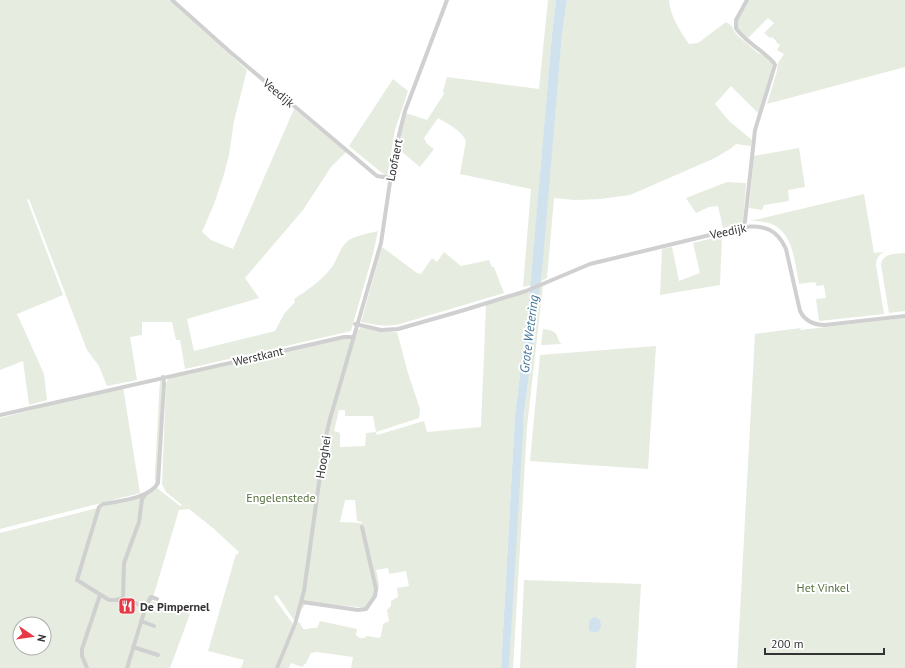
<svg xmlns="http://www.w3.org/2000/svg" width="905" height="668" viewBox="0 0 905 668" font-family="'PT Sans',sans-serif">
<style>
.green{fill:#e6ecdf;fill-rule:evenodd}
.water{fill:#cfe2ee}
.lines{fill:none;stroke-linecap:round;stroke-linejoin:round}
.minor{stroke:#d0d0d0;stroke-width:4}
.labels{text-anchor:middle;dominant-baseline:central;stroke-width:4;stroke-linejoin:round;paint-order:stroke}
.street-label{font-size:12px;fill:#333;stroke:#fff}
.park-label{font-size:12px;fill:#56703f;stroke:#fff}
.poi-label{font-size:12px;font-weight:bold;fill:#333;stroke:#fff;text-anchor:start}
.water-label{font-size:13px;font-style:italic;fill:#3f7597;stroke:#fff}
</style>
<rect width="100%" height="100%" fill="#fff"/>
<path class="green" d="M0,0H169L247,70L234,121L229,155L224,174L214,204L202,232L211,240L233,249L294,109L346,152L331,167L303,210L245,278L259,298L187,319L194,351L275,331L284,314L295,302L294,299C308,290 321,281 332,267C338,258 341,244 351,239C359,235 370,233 378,231L373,254L351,331L185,369L180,340H176L172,322H142V335L130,337L137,380L107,386L99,366L87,350L29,199L27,200L63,295L17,314L44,374L47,400L29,405L23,361L0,370Z
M548,0H556L552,34L531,285L523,287L531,189L460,174L466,141C461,130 448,124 438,118L424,138L427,144L434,149L420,167L400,150L398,147L406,113L427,120L444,94L443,91L447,77L539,89Z
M567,0H669C670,16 680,31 689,44L698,43L726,22L732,26L734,31L738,36L758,53L769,57L773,65L759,114L731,86L715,104L729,121L752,140L751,146L736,144L730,149L715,158L630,195L600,199L575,200L554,198L547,278L540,282L562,35Z
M748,0H905V67L767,104L777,71L778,63L784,54L777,50L780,45L776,42V41L772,37L770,38L764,33L774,23L768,18L748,38C745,35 738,31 737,27C735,18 744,7 748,0Z
M393,79L408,91L395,130L387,177L349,146Z
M799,148L805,187L788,190L789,201L764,205L762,210L749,208L754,156Z
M727,182L746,183L743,223L723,228L718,206L709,207L696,213L686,198Z
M864,194L874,253L884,252C878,255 876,259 876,265L884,314L819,321L816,299L826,298L824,285L817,286L815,282L799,284C793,252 792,219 750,221Z
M722,236L720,285L660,295L662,249L672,247L679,281L700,273L693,243Z
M382,247L417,273L421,274L432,258L437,262L444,252L461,266L489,260L492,267H494L504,293L400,324C385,327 376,325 361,322Z
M905,253V311L889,313L881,265C882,253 895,254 905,253Z
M543,285L527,427L513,668H509L521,444L539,287Z
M530,291L515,415L501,668H351L353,657L317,652L311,653L306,663L302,667L291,663L289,668H279L298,622L300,623L303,629C308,630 311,627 317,628L320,621L357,629L356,635L360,638H364L367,636L379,638L381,636L383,624L389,621L387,610L391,606V601L398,597L397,588L409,586L406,571L389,574L388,568L376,570C381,591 380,590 368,608L307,602L298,614L296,612L294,620L277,595L275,596L274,598L293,624L275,668H241L244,660L208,651L236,554L237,555L239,552L213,528L189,509L179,510L152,601L190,614L170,668H0V533L140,497V508L132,543L143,499L146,495L157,488L180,506L182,505L166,492L162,484L166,384L168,379L172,377L356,335L358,330L361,328L397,332L408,373L420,409L419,418L376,432L377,435L424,421L427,432L481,427L486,305ZM339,410H345V416H373L376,432L366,433L365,446L340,447V433L334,431ZM345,500H355L357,521L362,522L363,523L340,522ZM20,624H44V648H20Z
M905,318V668H737L755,334L801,328L800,330Z
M543,329C556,331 555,331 560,343L562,344L541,345Z
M656,346L648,469L530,461L540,355Z
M160,379L162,383L157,482L155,484V473Z
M123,387L140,493L0,529V418Z
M524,580L641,584L636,668H520Z"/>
<path class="water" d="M556,0H567L562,35L542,271L524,415L509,668H501L515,415L530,291L552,34Z
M595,617L600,620L601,626L599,631C595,633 592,633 589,630V621L592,618Z"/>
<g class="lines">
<path class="minor" d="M172,0L229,51L377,176L390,178
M743,227L745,221L755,130L775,65C773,57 743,41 736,28V20L747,0
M355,324L381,330L398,329L461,311L526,291L590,264L743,227C765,225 777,229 786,249L800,311C805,321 814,325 825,325L905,316
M0,415L344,337H354
M123,598L124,563L139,522L142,499L145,495
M302,602L358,610L366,609L375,596L376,589L362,527
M139,604H147L151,597L157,599
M141,621L154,626
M133,647L158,655
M87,668L82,656V649L100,595
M127,668L145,609L142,606L123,598L116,600H109L77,580L99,507L103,504C120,501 150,498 158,483L164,383L163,377
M277,668L295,624L304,591L325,440L330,419L381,243L394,155L405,111L447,0"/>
</g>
<defs>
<g id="restaurant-square" transform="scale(0.9)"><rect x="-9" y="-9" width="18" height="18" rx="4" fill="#e63946" stroke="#fff"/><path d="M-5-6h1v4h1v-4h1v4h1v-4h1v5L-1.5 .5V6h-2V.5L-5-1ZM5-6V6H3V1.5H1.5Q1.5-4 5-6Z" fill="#fff"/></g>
</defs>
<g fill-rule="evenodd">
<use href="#restaurant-square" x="127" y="606"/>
</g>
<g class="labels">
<g class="street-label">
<text transform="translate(279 93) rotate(40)">Veedijk</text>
<text transform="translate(394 160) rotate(-79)">Loofaert</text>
<text transform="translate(728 231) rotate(-12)">Veedijk</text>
<text transform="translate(258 356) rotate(-13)">Werstkant</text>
<text transform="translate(323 457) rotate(-81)">Hooghei</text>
</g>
<g class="park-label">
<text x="281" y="497">Engelenstede</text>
<text x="823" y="587">Het Vinkel</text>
</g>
<g class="poi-label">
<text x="140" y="606">De Pimpernel</text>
</g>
<g class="water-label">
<text transform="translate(529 334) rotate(-83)">Grote Wetering</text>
</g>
</g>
<g transform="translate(32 636) rotate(103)"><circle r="19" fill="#ffffff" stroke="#adadad"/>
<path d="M0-3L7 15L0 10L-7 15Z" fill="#e63946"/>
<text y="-6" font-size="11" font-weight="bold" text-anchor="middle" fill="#333333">N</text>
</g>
<path d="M765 648v6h119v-6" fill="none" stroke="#333333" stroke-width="2"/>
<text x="771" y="648" font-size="12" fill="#333333" stroke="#ffffff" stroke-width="3" paint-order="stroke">200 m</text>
</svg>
